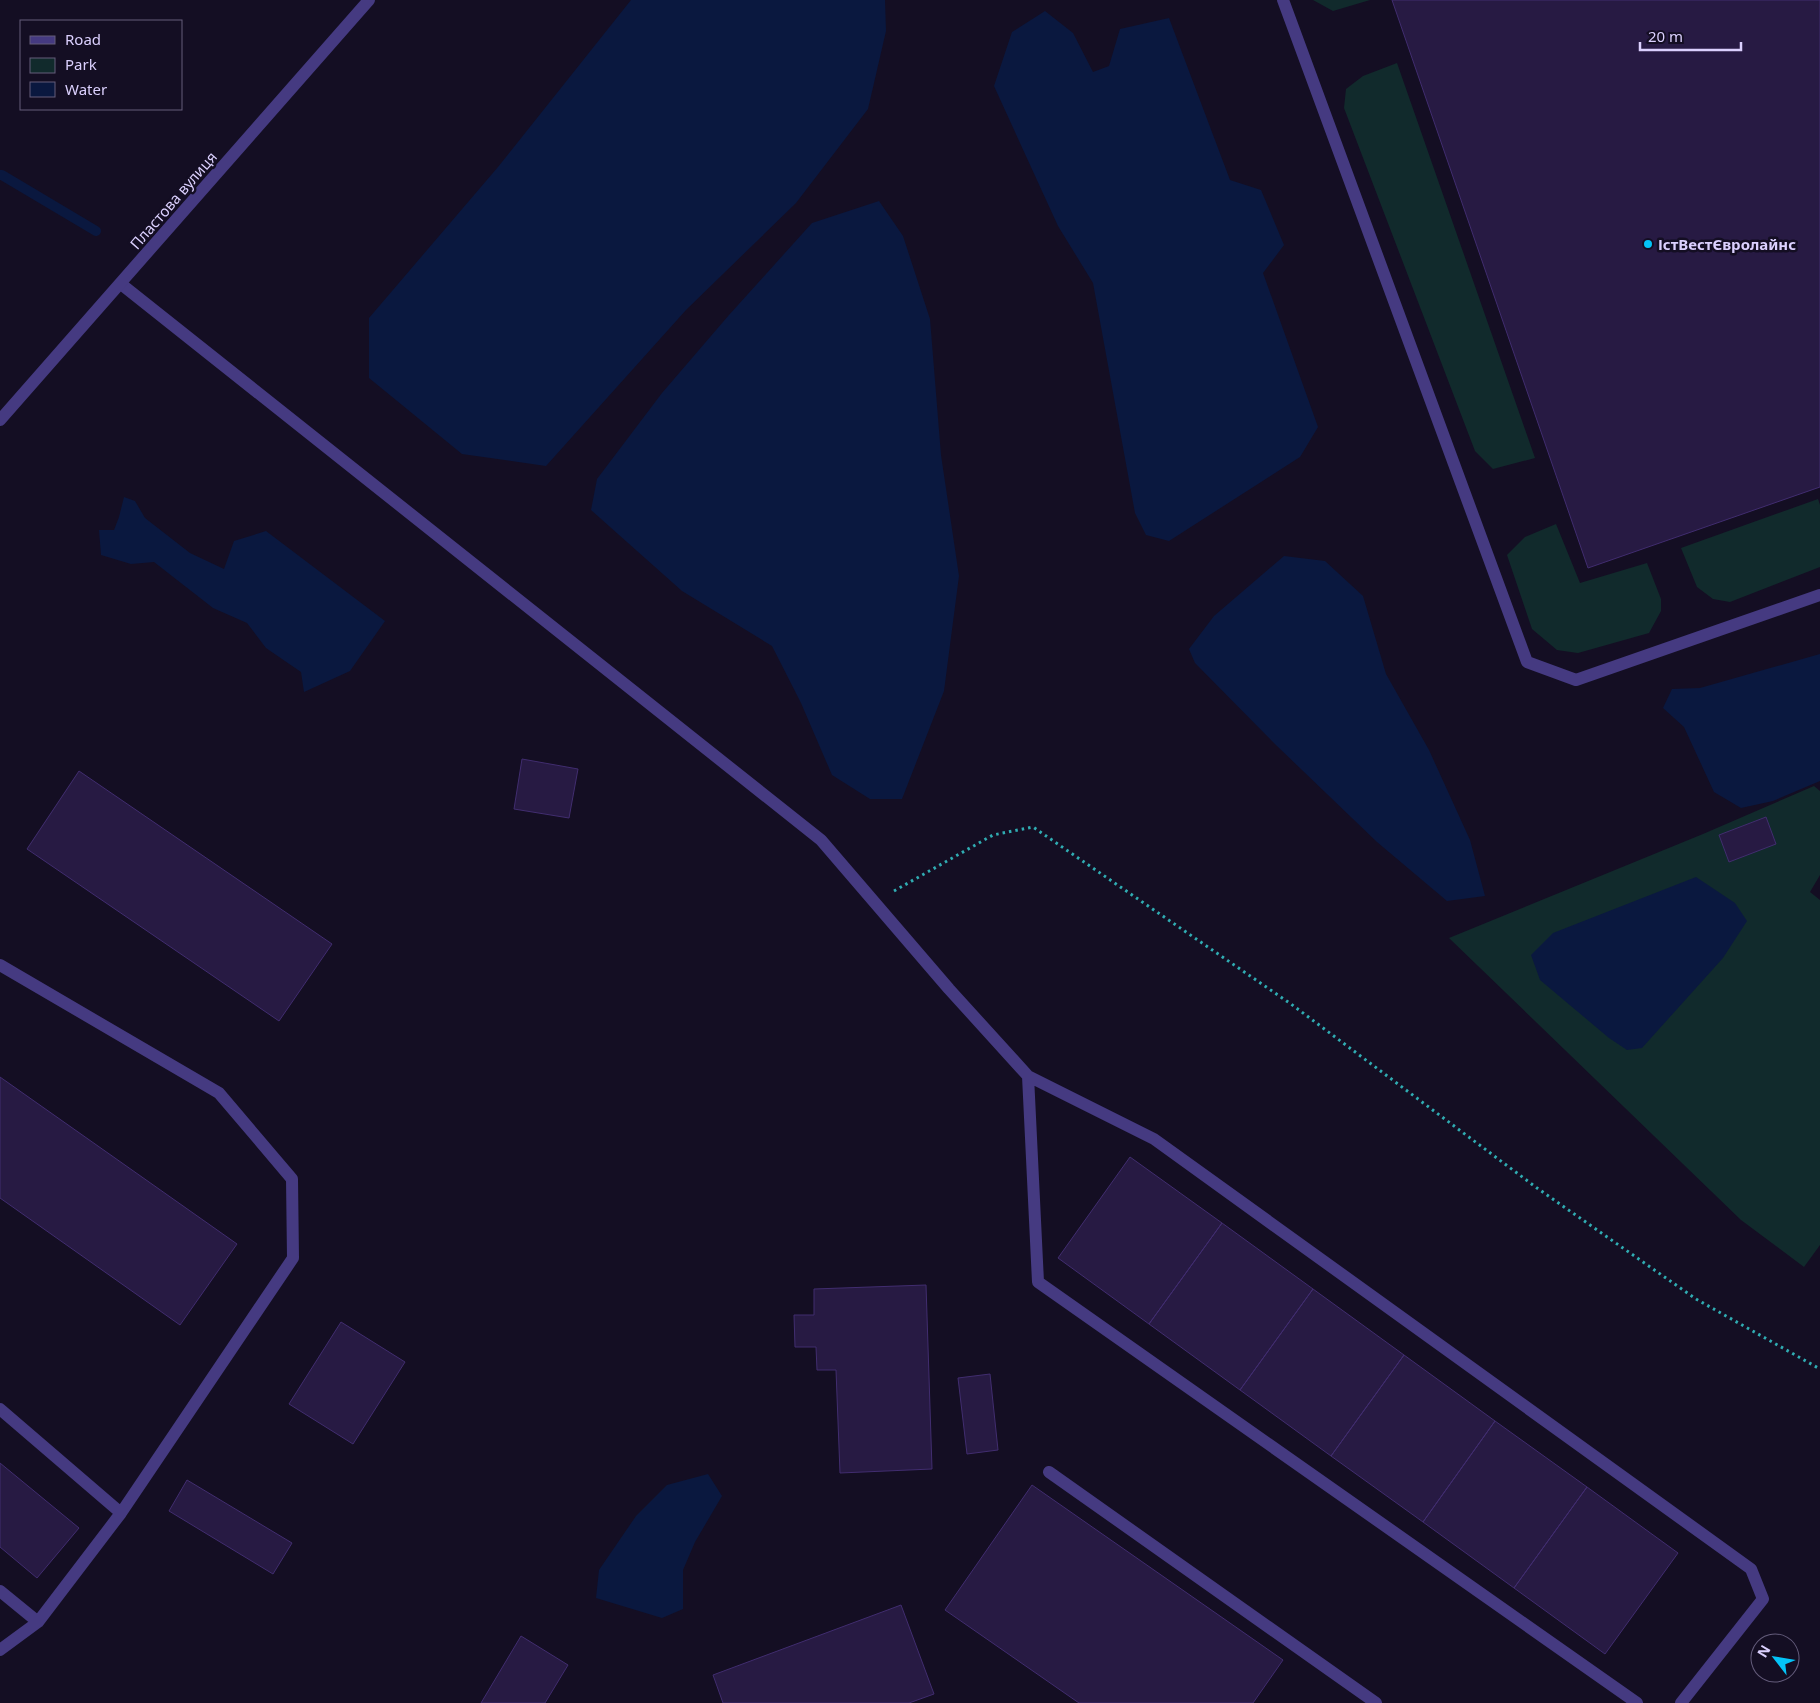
<svg xmlns="http://www.w3.org/2000/svg" width="1820" height="1703" viewBox="0 0 1820 1703" font-family="'Noto Sans',sans-serif">
<style>
.green{fill:#112a2c}
.water{fill:#0a183f}
.lines{fill:none;stroke-linecap:round;stroke-linejoin:round}
.stream{stroke:#0a183f;stroke-width:10}
.building{fill:#271a43;stroke:#412d6f}
.path{stroke:#30acb2;stroke-width:3;stroke-dasharray:2.5 4;stroke-linecap:butt}
.lane{stroke:#453a81;stroke-width:12}
.street{stroke:#453a81;stroke-width:12}
.poi-dot{fill:#04c3f7;stroke:#140e23;stroke-width:2}
.labels{text-anchor:middle;dominant-baseline:central;stroke-width:5;stroke-linejoin:round;paint-order:stroke}
.street-label{font-size:15px;fill:#dbd0fe;stroke:#140e23}
.poi-label{font-size:15px;font-weight:bold;fill:#dbd0fe;stroke:#140e23;text-anchor:start}
</style>
<rect width="100%" height="100%" fill="#140e23"/>
<path class="green" d="M1313,0H1370L1333,11Z
M1397,63L1535,458L1493,469L1475,451L1344,108L1346,89L1363,76Z
M1818,499L1820,505V567L1730,602L1713,599L1697,587L1681,548Z
M1556,524L1580,583L1647,563L1661,599V611L1649,633L1578,653L1557,650L1532,629L1507,555L1525,537Z
M1814,786L1820,791V875L1810,892L1820,900V1245L1804,1267L1741,1220L1449,938L1703,834Z"/>
<path class="water" d="M631,0H885L886,31L868,109L796,203L686,310L546,466L462,454L369,378V318L498,167Z
M1045,11L1073,33L1093,72L1109,66L1120,29L1169,18L1230,180L1261,190L1284,245L1263,273L1318,427L1300,457L1169,541L1146,535L1135,513L1093,283L1058,226L994,86L1012,32Z
M879,201L903,236L930,319L941,455L959,576L944,691L902,799H870L832,775L801,703L772,646L682,591L591,510L597,479L662,393L729,315L812,223Z
M124,497L135,501L145,518L190,553L224,569L234,541L266,531L385,621L350,671L304,692L301,672L266,648L247,623L213,608L154,562L131,564L101,555L99,530H114L119,517Z
M1284,556L1325,561L1363,596L1386,674L1429,750L1470,840L1485,896L1447,901L1377,842L1277,746L1195,663L1189,649L1214,616Z
M1820,654V781L1773,801L1741,808L1714,792L1684,727L1663,708L1672,689L1700,688Z
M1696,877L1735,903L1747,921L1723,958L1642,1048L1627,1050L1609,1038L1540,980L1531,955L1553,933Z
M708,1474L722,1496L695,1542L683,1570V1609L662,1618L596,1598L599,1570L636,1516L667,1485Z"/>
<g class="lines">
<path class="stream" d="M0,175H2L96,231"/>
</g>
<path class="building" d="M1392,0H1820V487L1588,568Z
M522,759L578,769L569,818L514,809Z
M79,771L332,944L279,1021L27,849Z
M1766,817L1776,844L1729,862L1719,835Z
M0,1077L237,1244L180,1325L0,1198Z
M1130,1157L1222,1223L1149,1324L1058,1258Z
M1222,1223L1313,1289L1240,1390L1149,1324Z
M926,1285L932,1469L840,1473L836,1370H817L816,1347H795L794,1315H814V1289Z
M1313,1289L1404,1355L1331,1456L1240,1390Z
M341,1322L405,1362L353,1444L289,1404Z
M1404,1355L1495,1421L1423,1522L1331,1456Z
M990,1374L998,1450L967,1454L958,1378Z
M1495,1421L1587,1487L1514,1588L1423,1522Z
M0,1463L79,1528L37,1578L0,1547Z
M187,1480L292,1543L273,1574L169,1511Z
M1032,1485L1283,1660L1253,1703H1079L945,1610Z
M1587,1487L1678,1553L1605,1654L1514,1588Z
M901,1605L934,1694L909,1703H723L713,1675Z
M521,1636L568,1665L545,1703H481Z"/>
<g class="lines">
<path class="path" d="M894,891L993,835L1033,827L1291,1004L1537,1188L1696,1299L1820,1369"/>
<path class="lane" d="M1283,0L1527,662L1576,680L1820,595
M121,284L821,840L949,989L1028,1076L1038,1282L1637,1703
M0,965L219,1093L292,1179L293,1258L121,1513
M1028,1076L1154,1139L1751,1569L1763,1599L1681,1703
M0,1409L121,1513L38,1622L0,1650
M1049,1472L1376,1703
M0,1591L38,1622"/>
<path class="street" d="M0,420L369,0"/>
</g>
<circle class="poi-dot" cx="1648" cy="244" r="5"/>
<g class="labels">
<g class="street-label">
<text transform="translate(173 200) rotate(-49)">Пластова вулиця</text>
</g>
<g class="poi-label">
<text x="1658" y="244">ІстВестЄвролайнс</text>
</g>
</g>
<rect x="20" y="20" width="162" height="90" fill="#140e23" stroke="#645c7b"/>
<rect x="30" y="36" width="25" height="8" fill="#453a81" stroke="#645c7b"/>
<text x="65" y="45" font-size="15" fill="#dbd0fe">Road</text>
<rect x="30" y="58" width="25" height="15" fill="#112a2c" stroke="#645c7b"/>
<text x="65" y="70" font-size="15" fill="#dbd0fe">Park</text>
<rect x="30" y="82" width="25" height="15" fill="#0a183f" stroke="#645c7b"/>
<text x="65" y="95" font-size="15" fill="#dbd0fe">Water</text>
<g transform="translate(1775 1658) rotate(301)"><circle r="24" fill="#140e23" stroke="#645c7b"/>
<path d="M0-4L9 19L0 12L-9 19Z" fill="#04c3f7"/>
<text y="-8" font-size="14" font-weight="bold" text-anchor="middle" fill="#dbd0fe">N</text>
</g>
<path d="M1640 42v8h101v-8" fill="none" stroke="#dbd0fe" stroke-width="2.5"/>
<text x="1648" y="42" font-size="15" fill="#dbd0fe" stroke="#140e23" stroke-width="4" paint-order="stroke">20 m</text>
</svg>
